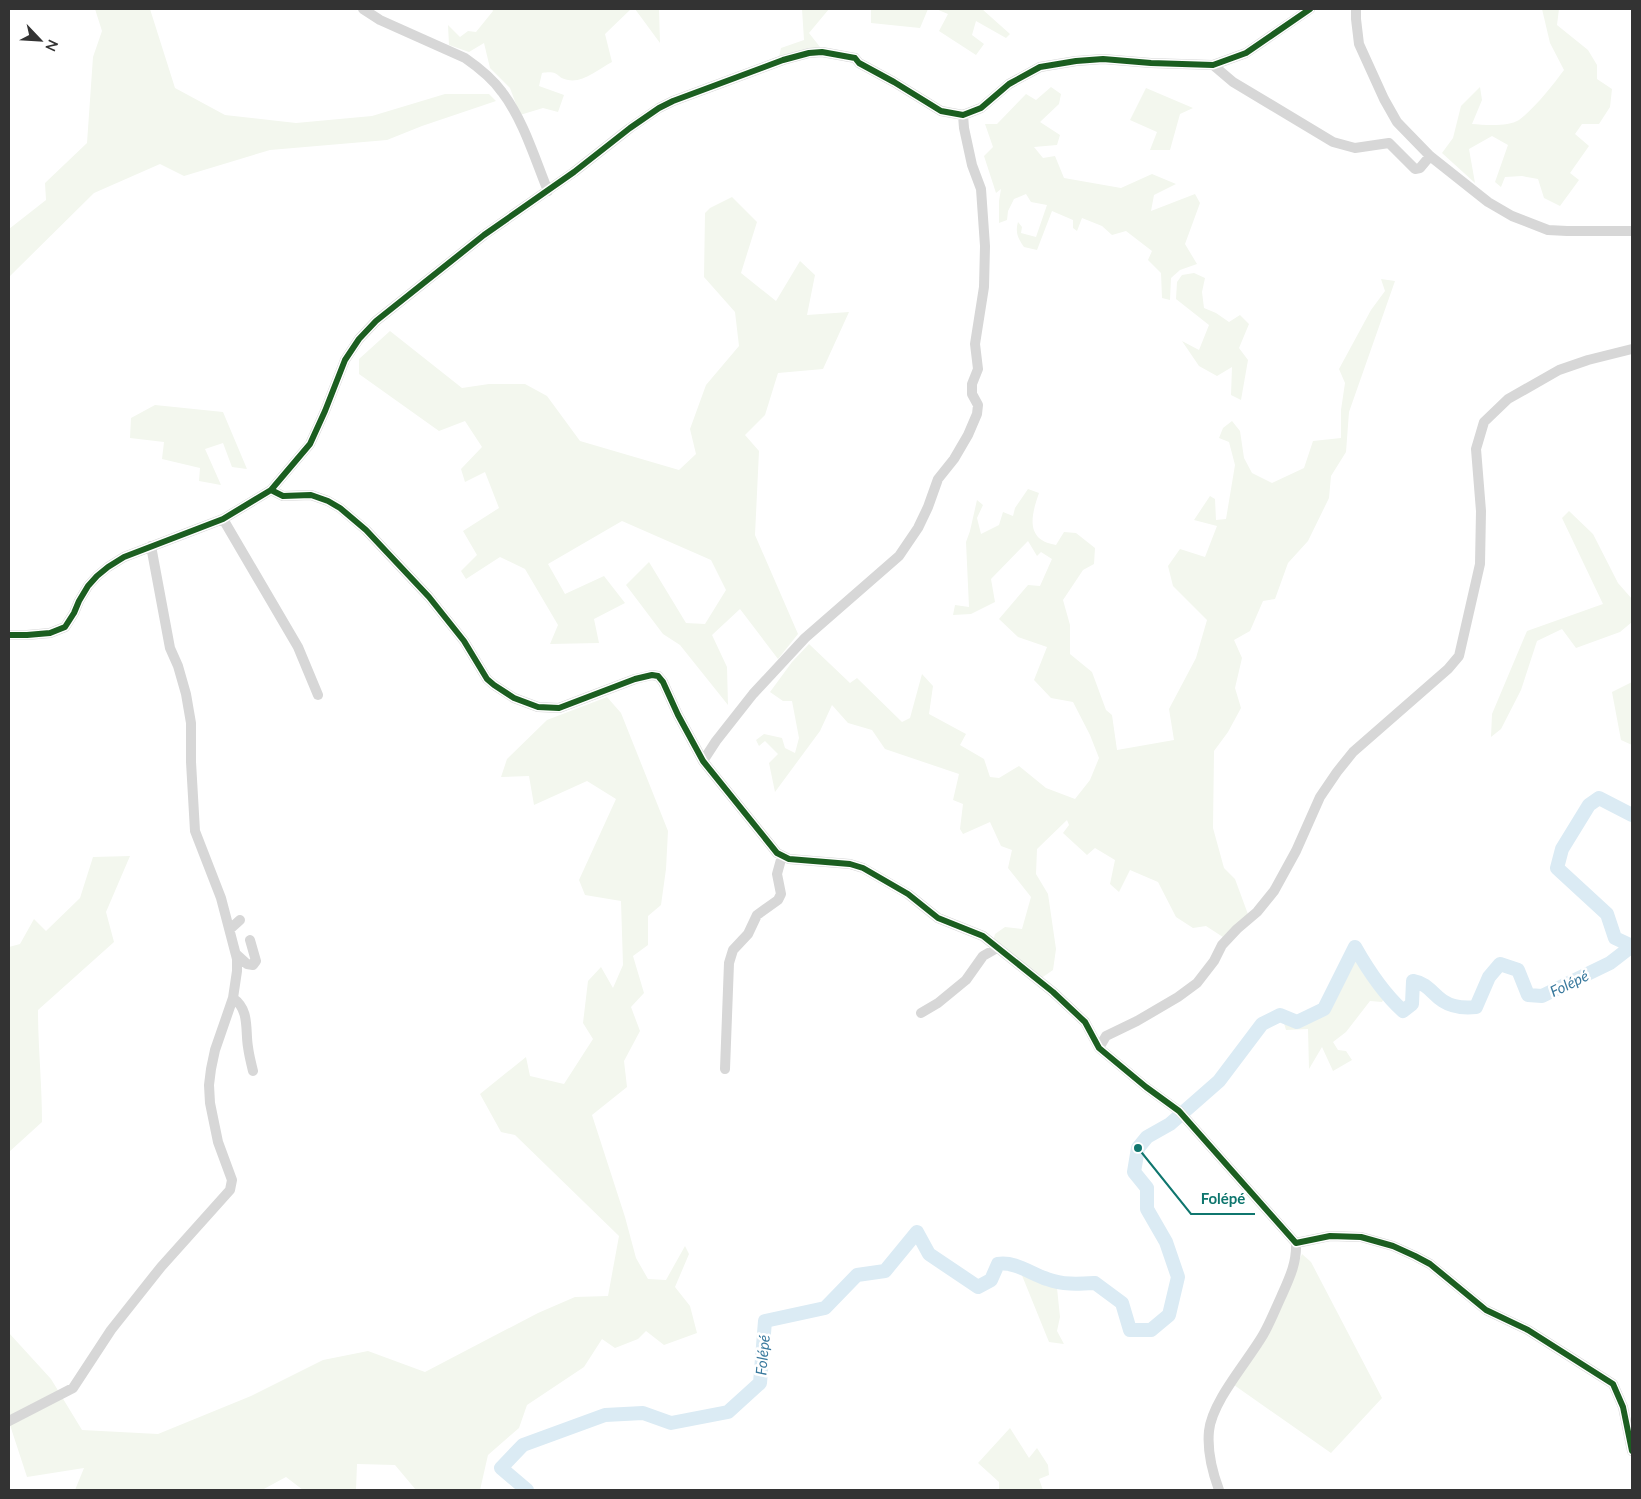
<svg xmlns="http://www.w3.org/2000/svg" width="1641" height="1499" viewBox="0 0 1641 1499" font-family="Lato,sans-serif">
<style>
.green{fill:#f3f7ee}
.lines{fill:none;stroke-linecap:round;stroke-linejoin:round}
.river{stroke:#dbebf4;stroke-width:14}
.minor{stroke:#d7d7d7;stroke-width:10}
.cycleway-casing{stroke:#fff;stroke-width:9}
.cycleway{stroke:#1b5e20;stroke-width:6}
.labels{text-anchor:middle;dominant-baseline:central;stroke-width:5;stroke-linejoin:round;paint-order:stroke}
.water-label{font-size:15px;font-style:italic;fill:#39799d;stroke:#fff}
.leader{fill:none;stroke:#0f766e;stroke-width:2}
.callout-dot{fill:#0f766e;stroke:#fff;stroke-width:2}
.callout-label{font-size:15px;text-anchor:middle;font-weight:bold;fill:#0f766e;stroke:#fff;stroke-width:5;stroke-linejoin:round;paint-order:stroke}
</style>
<rect width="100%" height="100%" fill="#fff"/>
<path class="green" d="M95,9H150L175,88L225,115L296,123L372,116L445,94H489L496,101L422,126L387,140L270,150L184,176L160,164L94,193L9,277V229L46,200L45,183L87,143L93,57L102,31Z
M492,9H631L605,34L612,62C599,69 583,83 568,80C555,78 561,70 542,73L539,86L564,95L558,112L543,108L520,115L510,88L490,68L484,43L469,52L449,45L448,25L460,37L468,31L476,32L493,11Z
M635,9H659L660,43Z
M802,9H832H829L809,33L820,47L779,57L781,48L804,40Z
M871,9H928L920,28L871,23Z
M936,9H982L1010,34L1006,38L976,21L972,35L984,44L976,55L939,31L948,14Z
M1542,9H1559L1557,25L1588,50L1597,65V79L1612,89L1610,107L1599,124H1582L1575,134L1589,146L1570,173L1579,180L1560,206L1544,198L1538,179L1522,176L1505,177L1501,187L1495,182L1508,145L1492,136L1469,149L1475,183L1442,153L1453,138L1461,106L1480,87L1482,100L1472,124C1485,125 1508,127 1519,120C1534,109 1553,85 1564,70L1550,43Z
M1051,87L1061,94L1059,104L1040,122L1060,135L1057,145L1034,147L1043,158L1055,156L1064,178L1121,188L1152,174L1176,184L1154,195L1151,211L1195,194L1200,203L1185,244L1197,264L1180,270L1171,278L1170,300L1162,298L1161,273L1148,260L1152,251L1126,231L1112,235L1102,226L1082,218L1077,231L1073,228V220L1052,211L1037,250L1024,247C1018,238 1015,233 1018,222L1022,227L1021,233L1036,237L1047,205L1031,202L1026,194L1014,199L1008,211L1007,220L999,223V201L1001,189L996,193L984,156L993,147L985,124H997L1026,94L1036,100Z
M1146,88L1193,108L1180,114L1170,150H1150L1157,132L1130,120Z
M732,197L757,222L741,273L776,301L800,261L815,275L807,315L849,312L823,369L778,373L765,415L745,435L759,451L755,535L798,634L778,659L740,609L712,635L727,667L728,705L680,645L663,634L626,585L649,562L686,623L705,624L726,590L711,560L622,521L548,564L565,594L604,576L625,603L594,619L599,643L550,644L558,625L525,569L500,557L466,579L461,571L477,555L463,531L499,508L485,472L465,482L461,469L482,447L465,421L439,431L359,374V359L390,331L462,388L489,384H525L547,396L580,441L679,470L696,454L690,429L706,385L739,346L735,312L704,277L705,213L710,208Z
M1194,273L1205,278L1202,292L1204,308L1216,313L1229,322L1240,315L1249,324L1239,348L1248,360L1241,400L1231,395L1232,367L1217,376L1199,366L1182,341L1199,350L1209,325L1176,299L1177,282L1182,275Z
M1381,279L1395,281L1349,412L1346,452L1331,476L1329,498L1308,541L1288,563L1275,599L1263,601L1250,631L1234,640L1242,658L1235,688L1241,708L1228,732L1214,751L1213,828L1224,868L1235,879L1249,917L1226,939L1206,926L1193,928L1176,917L1158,882L1130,870L1119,892L1110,884L1115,860L1095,848L1087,855L1063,833L1069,825L1067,820L1037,849L1036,874L1048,894L1056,949L1053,970L1040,979L991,949L995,934L1005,927L1022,929L1031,897L1008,868L1012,850L1001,846L990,822L963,834L960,829L963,804L953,800L959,774L885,749L872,730L848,723L832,705L820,731L775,792L769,763L778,754L765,741L759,746L756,740L764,734L782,738L785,748L795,753L799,738L792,701H783L770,692L792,662L809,644L850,683L857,678L902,722L910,718L922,674L933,686L929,714L966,734L960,745L984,759L990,777L999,778L1019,766L1046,788L1075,799L1090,780L1099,758L1090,735L1073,702L1051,698L1034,680L1047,647L1018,637L999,619L1028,585L1040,586L1052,559L1041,552L1037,556L1028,541L991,579L995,602L971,614L953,615L955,605L969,607L966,542L970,531L977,500L983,505L977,518L981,534L999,525L1003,512L1013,516L1015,508L1028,489L1039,493C1031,516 1025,540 1056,545L1064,532L1076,533L1095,548L1094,564L1083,570L1063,600L1070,625V654L1092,672L1106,710L1112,715L1117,750L1174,740L1169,709L1196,658L1207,620L1173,586L1168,566L1180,549L1205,557L1217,526L1194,520L1210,496L1215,499L1216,520L1226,519L1235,465L1229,442L1219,438L1223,428L1232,421L1240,431L1244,458L1252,473L1272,483L1304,468L1313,441L1341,438V410L1345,383L1339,369L1371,310L1385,291Z
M155,405L223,412L247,469L232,467L223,443L205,449L221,485L199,481L200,468L162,459L164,442L130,438L131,418Z
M1569,511L1593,534L1618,583L1632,599V622L1620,632L1576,648L1562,629L1537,641L1521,690L1501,729L1491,737L1492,714L1527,631L1603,604L1562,518Z
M1632,682V745L1621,740L1612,692Z
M607,697L621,713L668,831L666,869L661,905L648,916V945L633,956L644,993L631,1007L640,1031L624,1061L627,1087L592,1115L625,1217L636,1258L648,1279L666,1280L685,1246L689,1254L675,1287L690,1306L697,1333L664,1345L646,1331L638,1339L615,1348L602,1339L584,1367L527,1405L519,1428L488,1455L480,1490H416L395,1465L357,1464L356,1490H303L286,1477L262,1490H75L84,1468L27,1477L9,1422V1333L51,1379L82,1430L158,1434L251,1396L323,1360L368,1351L425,1372L538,1313L575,1297L608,1296L619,1236L515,1135L501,1132L480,1094L526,1057L530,1076L564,1084L593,1039L583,1023L588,981L601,967L613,988L623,965L621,901L585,895L579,880L616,799L587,781L534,805L529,776L501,777L507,759L547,720Z
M130,856L106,912L114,942L38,1010C38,1047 42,1084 42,1122L9,1152V1156V947L20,944L34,919L46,931L80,898L93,857Z
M1354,954L1362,959L1371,977L1387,993L1382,1002L1370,1001L1346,1032L1333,1042L1338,1050L1346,1051L1352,1060L1333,1071L1322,1047L1309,1069L1308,1029L1286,1030L1283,1020L1307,1021L1326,1013L1347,973L1348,956Z
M1302,1254L1311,1262L1382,1398L1331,1453L1234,1385L1267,1336Z
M1021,1273L1038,1282L1057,1288L1060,1317L1057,1331L1064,1344L1049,1342Z
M1010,1428L1029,1458L1037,1448L1048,1465L1049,1475L1039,1479L1043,1490H999V1482L978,1463Z"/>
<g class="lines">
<path class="river" d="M527,1490L501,1468L523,1445L605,1415L643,1413L671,1423L728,1412L760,1383L765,1321L825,1308L857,1275L885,1271L917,1232L929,1254L978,1287L991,1280L998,1264C1015,1261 1031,1274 1047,1279C1063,1285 1078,1284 1095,1283L1122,1303L1130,1330H1151L1169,1315L1178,1277L1166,1242L1147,1209V1188L1134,1172L1138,1148L1147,1137L1170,1124L1219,1081L1262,1024L1280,1015L1297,1022L1324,1009L1355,947C1368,970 1383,993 1403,1011L1412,1004L1413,981C1429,984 1431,993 1443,1001C1452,1007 1466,1008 1476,1007L1489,977L1500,964L1518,970L1528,995L1542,996L1610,963L1632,946L1615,938L1607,914L1557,868L1562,849L1589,805L1599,798L1632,815"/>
<path class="minor" d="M363,9L380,20L465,58C478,67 492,78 502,92C523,119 535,159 548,191
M1356,9V19L1359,44L1384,99L1397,122L1430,156L1488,202L1512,216L1548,230L1567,231H1632
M1213,65L1233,82L1333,142L1355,148L1389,143L1415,169L1420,168L1430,156
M271,490L283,496L311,495L328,501L340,508L366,530L429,597L464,641L487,679L494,685L514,698L538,707L559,708L635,679L652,675L658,676L663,682L678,715L703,761L777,853L789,859L850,864L863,868L908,894L938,918L983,936L1053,992L1085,1022L1099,1048L1146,1087L1179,1111L1296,1243L1330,1236L1361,1237L1393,1246L1415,1256L1430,1264L1486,1310L1528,1330L1613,1384L1623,1407L1632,1451
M223,519L298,647L318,695
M9,635H27L50,633L65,627L74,613L79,601L88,586L97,576L108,567L124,557L223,519L271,490L310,444L325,411L345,360L359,339L376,321L484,235L574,172L630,128L659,108L673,101L783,60L809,53L822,52L855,58L859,63L894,82L941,111L963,115L981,108L1009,84L1040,67L1076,61L1103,59L1151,63L1213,65L1246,53L1310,9
M703,761L716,741L753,694L805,638L899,556L918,528L928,507L938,479L954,459L968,435L977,414L978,405L972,394V384L978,369L975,344L984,287L985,246L981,189L972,165L964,128L963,115
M230,929L240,920
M236,954L247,964L253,965L256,961L250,940
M233,998C250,1010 245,1029 248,1047C249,1055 251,1063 253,1071
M921,1013L938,1003L966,980L983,956L997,948
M1099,1048L1106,1036L1137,1021L1178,997L1197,983L1214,961L1222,945L1237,929L1257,912L1274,891L1296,851L1320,797L1337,772L1353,752L1448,669L1459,656L1480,564L1481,511L1476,449L1484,422L1508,399L1559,370L1588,360L1632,349
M725,1069L729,963L733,950L748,934L757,915L778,900L781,894L777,874L782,856
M9,1421L73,1388L111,1330L161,1267L230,1190L232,1180L218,1142L210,1103L209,1085L211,1069L215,1050L233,998L237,971V959L221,898L195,831L191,762V723L186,694L178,666L170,648L151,546
M1219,1490C1212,1471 1207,1451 1209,1431C1212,1401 1248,1361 1263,1335C1270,1323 1275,1310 1281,1297C1289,1279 1297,1263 1296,1243"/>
<g class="cycleway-casing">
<path id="cycleway" d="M271,490L283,496L311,495L328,501L340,508L366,530L429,597L464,641L487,679L494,685L514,698L538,707L559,708L635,679L652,675L658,676L663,682L678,715L703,761L777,853L789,859L850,864L863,868L908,894L938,918L983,936L1053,992L1085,1022L1099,1048L1146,1087L1179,1111L1296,1243L1330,1236L1361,1237L1393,1246L1415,1256L1430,1264L1486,1310L1528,1330L1613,1384L1623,1407L1632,1451
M9,635H27L50,633L65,627L74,613L79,601L88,586L97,576L108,567L124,557L223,519L271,490L310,444L325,411L345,360L359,339L376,321L484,235L574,172L630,128L659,108L673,101L783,60L809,53L822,52L855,58L859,63L894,82L941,111L963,115L981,108L1009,84L1040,67L1076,61L1103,59L1151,63L1213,65L1246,53L1310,9"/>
</g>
<use href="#cycleway" class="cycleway"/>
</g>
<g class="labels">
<g class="water-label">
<text transform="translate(1569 983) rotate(-26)">Folépé</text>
<text transform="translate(762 1355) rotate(-85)">Folépé</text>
</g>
</g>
<path class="leader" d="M1138 1148L1191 1214H1255"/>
<circle class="callout-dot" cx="1138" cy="1148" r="5"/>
<g class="callout-label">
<text x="1223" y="1204">Folépé</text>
</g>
<rect width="1641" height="1499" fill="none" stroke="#333333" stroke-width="20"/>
<g transform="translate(40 40) rotate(115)" stroke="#ffffff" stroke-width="4" paint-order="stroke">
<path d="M0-4L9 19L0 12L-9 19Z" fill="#333333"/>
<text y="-8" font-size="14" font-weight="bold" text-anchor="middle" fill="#333333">N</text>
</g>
</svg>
